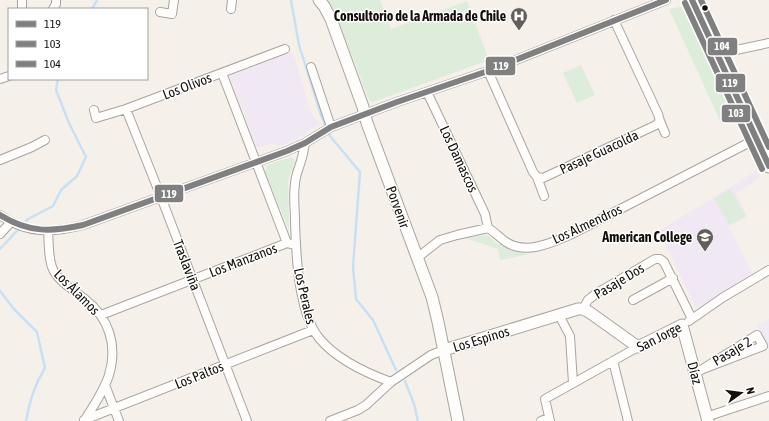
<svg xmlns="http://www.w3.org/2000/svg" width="769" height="421" viewBox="0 0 769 421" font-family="'Asap Condensed',sans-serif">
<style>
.industrial{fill:#efeaf3}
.education{fill:#f0e9f3}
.green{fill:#deecdc}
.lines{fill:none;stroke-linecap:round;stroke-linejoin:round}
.stream{stroke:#c8e0f3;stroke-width:2.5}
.minor-casing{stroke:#a8a49f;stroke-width:10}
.tertiary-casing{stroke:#a8a49f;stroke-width:13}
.primary-casing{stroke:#a8a49f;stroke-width:15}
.minor{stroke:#fefdfc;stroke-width:8}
.tertiary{stroke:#fefdfc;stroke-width:11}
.primary{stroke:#fefdfc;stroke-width:13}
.bus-1-casing{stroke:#fff;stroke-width:9}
.bus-2-casing{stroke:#fff;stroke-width:9}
.bus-3-casing{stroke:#fff;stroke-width:9}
.bus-1{stroke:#808080;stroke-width:6}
.bus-2{stroke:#808080;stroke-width:6}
.bus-3{stroke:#808080;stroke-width:6}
.bus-dot{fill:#130f0b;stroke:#fff;stroke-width:1.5}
.labels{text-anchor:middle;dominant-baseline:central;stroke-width:3;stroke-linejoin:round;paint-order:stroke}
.poi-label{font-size:14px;font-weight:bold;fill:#130f0b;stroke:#fff;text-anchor:end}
.street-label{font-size:14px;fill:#130f0b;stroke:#fff}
.line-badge{stroke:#fff;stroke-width:1.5}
.badge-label{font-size:11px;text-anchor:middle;font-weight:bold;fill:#fff}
</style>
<rect width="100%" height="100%" fill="#f6f0ea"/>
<path class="industrial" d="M769,319V349L757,325Z"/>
<path class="education" d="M293,52L311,113L321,124L312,128L305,135L278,147L274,143L257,148L229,75Z
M756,171L760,178L736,194L747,216L729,227L752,273L696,309L659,231Z"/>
<path class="green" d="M327,0H380L391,29L467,1L489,60L373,102L369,100L337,17Z
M686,6L737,116L721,123L669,9Z
M581,65L595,95L577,103L563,73Z
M292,157L295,161L288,180L289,230L265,172L267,165Z
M730,189L746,216L729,225L714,199Z
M487,235C492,237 493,240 496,243C507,249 518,252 530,254L500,260L498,249L465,238Z"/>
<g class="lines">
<path class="stream" d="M291,0L299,45L321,115L330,136L360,172L353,267L356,299L373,320L396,370
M92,9L97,0
M0,249L28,219L53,206L61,190L77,176L86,157L69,123L56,90L58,79
M0,291L13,308L37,332L45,368C34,386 30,400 26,421
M405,381L414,404L418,421"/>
<g class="minor-casing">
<path id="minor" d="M22,0V9
M53,9L56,4V0
M231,9L232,0
M160,12L172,14L174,0
M717,54L769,43
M311,67L331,127
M488,71L533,172L537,177L543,178L656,125L660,121L658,114L614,20
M222,73L287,243
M0,79L9,76
M427,92L485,214L488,228
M126,109L161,197L247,421
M94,110L96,118L126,109L285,49
M660,121L665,133
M305,143C304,149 303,155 301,161C299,168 295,177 295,184C293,196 295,209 295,221C296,254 298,312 319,338C337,360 366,373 391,382
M0,160L32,147L45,140
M537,177L544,196
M0,215C27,234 52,233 83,225L287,151L305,143L331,127L397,102L488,71L666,0
M48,231C49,242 48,256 52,267C57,281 74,290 85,299C109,318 118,345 109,375C104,391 93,407 84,421
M0,234L11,222
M417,258L440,240L457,235L488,228C495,232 500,238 506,242C526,255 551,243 570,235L756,139
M633,300L673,278
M583,309L588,300L597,293L655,259H660L664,262L692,319
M101,315L287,243L296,245
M559,315L570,336L573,383
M689,321L722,298L769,270
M613,361L628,421
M695,372L763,346L757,335L701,370
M105,385L119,421
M706,417L769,396
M84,420L313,330
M330,421L358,410L366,405L391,382L431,355L444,350
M541,421L549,418
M550,421L545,399L638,347"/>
</g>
<g class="tertiary-casing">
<path id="tertiary" d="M319,0L324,6L331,19L363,107L367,123L432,297L438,322L458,421
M444,350L578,309H583L589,312L638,347L682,325L708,421"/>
</g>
<g class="primary-casing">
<path id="primary" d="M692,0L769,166"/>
</g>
<use href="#minor" class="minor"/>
<use href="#tertiary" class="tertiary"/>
<use href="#primary" class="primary"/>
<g class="bus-1-casing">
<path id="bus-1" d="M692,0L769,166
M0,215C29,233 51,232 83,225L287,151L305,143L331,127L397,102L488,71L666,0"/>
</g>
<g class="bus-2-casing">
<path id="bus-2" d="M685,3L762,169"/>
</g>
<g class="bus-3-casing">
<path id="bus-3" d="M701,0L769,147"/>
</g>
<use href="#bus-1" class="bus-1"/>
<use href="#bus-2" class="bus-2"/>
<use href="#bus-3" class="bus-3"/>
</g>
<defs>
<g id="hospital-pin" transform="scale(0.9)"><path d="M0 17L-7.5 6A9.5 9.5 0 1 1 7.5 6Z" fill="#625e59" stroke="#fff"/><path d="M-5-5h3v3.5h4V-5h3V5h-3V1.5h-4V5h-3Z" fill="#fff"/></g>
<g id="school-pin" transform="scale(0.9)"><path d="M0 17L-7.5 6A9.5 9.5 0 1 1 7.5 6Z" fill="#625e59" stroke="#fff"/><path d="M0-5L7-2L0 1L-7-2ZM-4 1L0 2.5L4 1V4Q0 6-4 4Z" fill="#fff"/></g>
</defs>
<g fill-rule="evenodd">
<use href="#hospital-pin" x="519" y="16"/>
<use href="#school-pin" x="705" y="237"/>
</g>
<circle class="bus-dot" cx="705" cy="8" r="3.5"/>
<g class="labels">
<g class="poi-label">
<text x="506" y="16">Consultorio de la Armada de Chile</text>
<text x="692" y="237">American College</text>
</g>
<g class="street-label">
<text transform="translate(187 86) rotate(-21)">Los Olivos</text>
<text transform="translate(599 152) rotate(-25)">Pasaje Guacolda</text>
<text transform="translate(459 159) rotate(65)">Los Damascos</text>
<text transform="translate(398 207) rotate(70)">Porvenir</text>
<text transform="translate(587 224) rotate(-25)">Los Almendros</text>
<text transform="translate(243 260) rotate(-21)">Los Manzanos</text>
<text transform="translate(187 265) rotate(69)">Traslaviña</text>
<text transform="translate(619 281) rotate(-31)">Pasaje Dos</text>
<text transform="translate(77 292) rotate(45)">Los Álamos</text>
<text transform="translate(305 296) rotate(77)">Los Perales</text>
<text transform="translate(659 337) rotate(-27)">San Jorge</text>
<text transform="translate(481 339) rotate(-17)">Los Espinos</text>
<text transform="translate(732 351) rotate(-31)">Pasaje 2</text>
<text transform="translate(695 373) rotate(75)">Díaz</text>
<text transform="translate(199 375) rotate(-22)">Los Paltos</text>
</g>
</g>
<g class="line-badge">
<rect x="707" y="37" width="31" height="19" rx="4" fill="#808080"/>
<rect x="485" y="56" width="31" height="20" rx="4" fill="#808080"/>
<rect x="715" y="73" width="31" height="20" rx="4" fill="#808080"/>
<rect x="721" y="104" width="30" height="19" rx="4" fill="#808080"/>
<rect x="154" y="184" width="30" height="19" rx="4" fill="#808080"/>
</g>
<g class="badge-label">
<text x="722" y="50">104</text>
<text x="501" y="70">119</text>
<text x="730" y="87">119</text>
<text x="736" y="117">103</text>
<text x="169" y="198">119</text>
</g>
<rect x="8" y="8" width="140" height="72" fill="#ffffff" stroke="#a19f9d"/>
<rect x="16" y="21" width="20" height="6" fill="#808080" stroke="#a19f9d"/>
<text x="44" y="28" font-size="12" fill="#130f0b">119</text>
<rect x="16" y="41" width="20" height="6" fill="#808080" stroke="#a19f9d"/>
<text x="44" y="48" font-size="12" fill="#130f0b">103</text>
<rect x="16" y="61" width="20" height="6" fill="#808080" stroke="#a19f9d"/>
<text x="44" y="68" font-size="12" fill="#130f0b">104</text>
<g transform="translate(741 393) rotate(76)" stroke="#ffffff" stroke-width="3" paint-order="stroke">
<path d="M0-3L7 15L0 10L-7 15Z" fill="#130f0b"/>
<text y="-6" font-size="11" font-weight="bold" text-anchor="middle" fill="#130f0b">N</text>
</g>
</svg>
